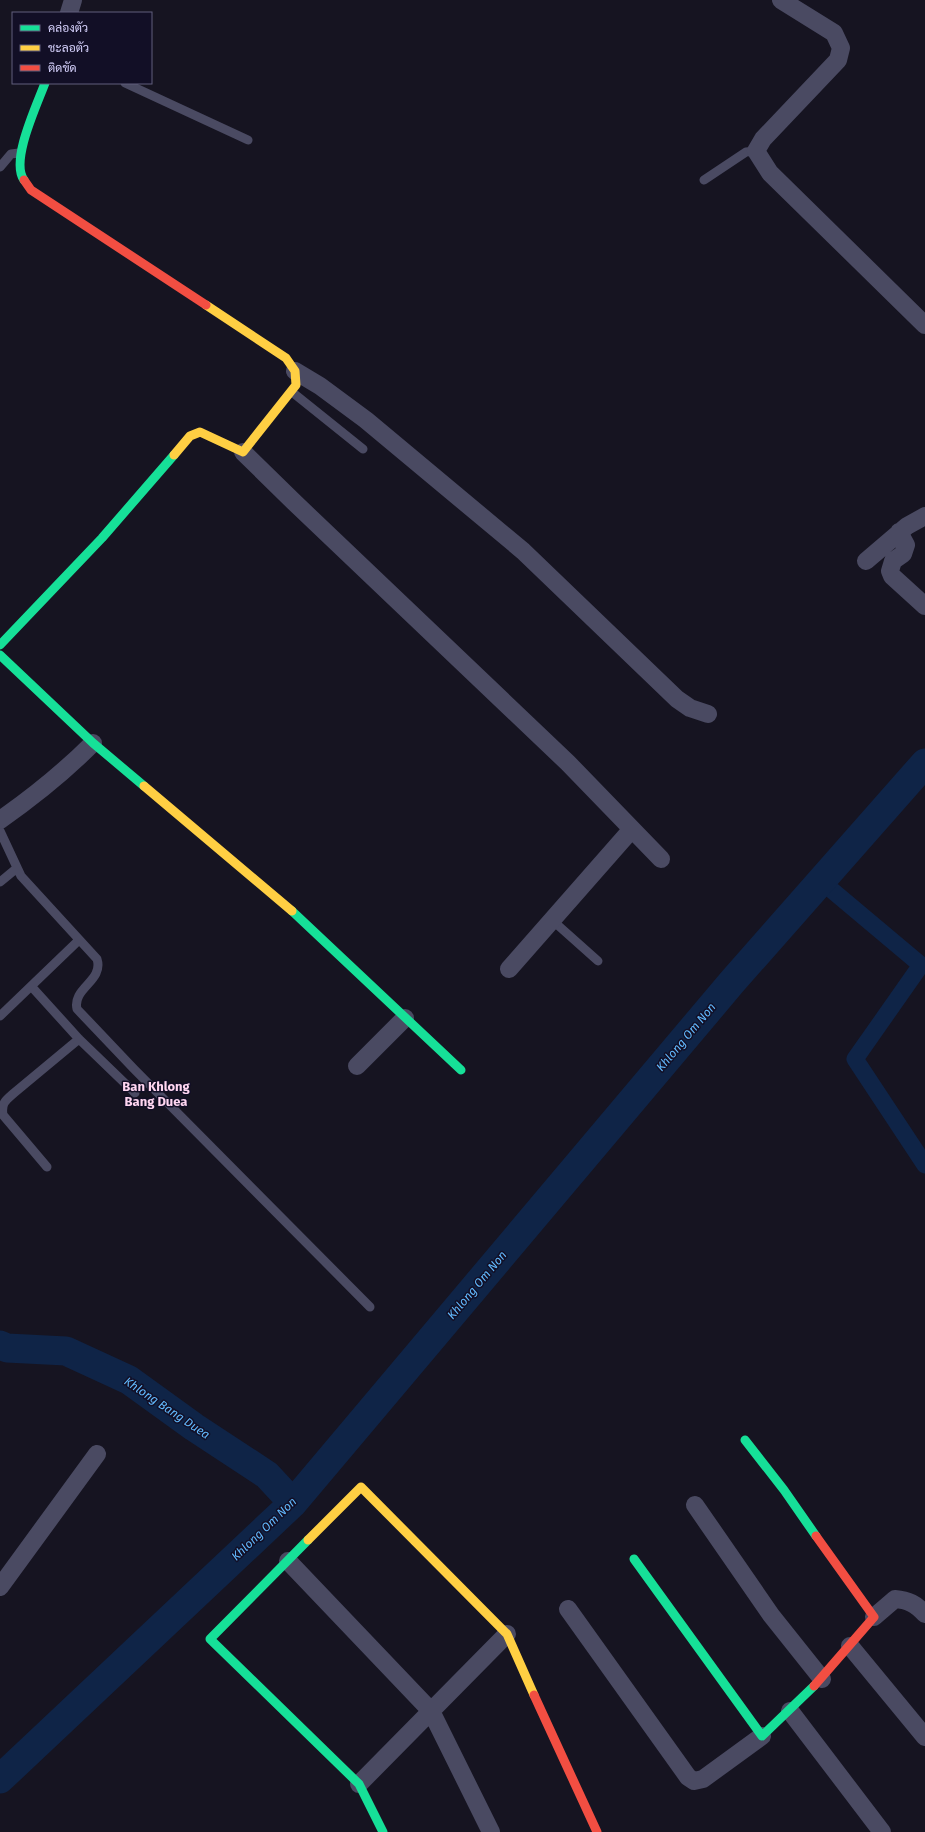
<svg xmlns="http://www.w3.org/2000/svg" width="925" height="1832" viewBox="0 0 925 1832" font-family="'Fira Sans',Sarabun,sans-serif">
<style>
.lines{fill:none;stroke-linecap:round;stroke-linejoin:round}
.canal{stroke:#0f2447;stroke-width:17}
.river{stroke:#0f2447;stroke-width:29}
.lane{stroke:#4a4a62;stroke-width:9}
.street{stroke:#4a4a62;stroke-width:18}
.fast{stroke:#16e098;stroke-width:9}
.slow{stroke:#ffcf43;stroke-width:9}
.jam{stroke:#f24e42;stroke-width:9}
.labels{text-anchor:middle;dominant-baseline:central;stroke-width:3;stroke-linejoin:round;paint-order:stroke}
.water-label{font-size:12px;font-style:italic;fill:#62baff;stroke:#120f26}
.quarter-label{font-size:13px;font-weight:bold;fill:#ffd6f1;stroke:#120f26}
</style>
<rect width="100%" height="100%" fill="#161421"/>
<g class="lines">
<path class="canal" d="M821,881L921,965L855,1059L925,1165"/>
<path class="river" d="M0,1345L7,1348L66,1351L129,1380L194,1427L267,1475L293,1503
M0,1779L293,1503L732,982L925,763"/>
<path class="lane" d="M125,83L248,140
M0,167L11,154L19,153
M704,180L746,152L756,151
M292,392L363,449
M0,831L21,876L97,959C104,981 72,988 77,1009L134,1069L370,1307
M0,882L17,868
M552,920L598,961
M31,986L79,1039L135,1093
M0,1016L79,940
M47,1167L3,1115C1,1103 6,1100 14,1093L79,1039"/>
<path class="street" d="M781,0L834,33L841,48L838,60L763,139L756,151L770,173L925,325
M69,13L73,0
M295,371L320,386L366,420L523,551L677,699L690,708L708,714
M243,452L294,502L568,763L661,859
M899,532L906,545L903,554L893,561L890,571L892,576L925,606
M866,561L907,526L925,516
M0,820C33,797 64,772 93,743
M509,969L632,829
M357,1066L405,1018
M695,1505L771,1615L822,1679
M288,1561L431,1711L491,1832
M0,1587L97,1454
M568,1609L688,1777L694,1781L703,1779L762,1736
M874,1617L895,1599C908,1600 916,1604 925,1614
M850,1646L925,1737
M790,1711L882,1832
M359,1784L507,1634"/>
<path class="fast" d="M24,180C10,161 37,105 45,83
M0,645L102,538L174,455
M0,655L93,743L144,786
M292,911L461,1070
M745,1440L784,1490L816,1536
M308,1540L210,1639L359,1784L383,1832
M634,1559L762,1736L814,1686"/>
<path class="slow" d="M174,455L190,436L200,432L243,452L296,385L295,371L286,358L206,305
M144,786L292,911
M308,1540L361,1487L507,1634L534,1695"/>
<path class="jam" d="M24,180L31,190L206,305
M814,1686L874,1617L816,1536
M534,1695L597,1832"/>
</g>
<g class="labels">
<g class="water-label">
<text transform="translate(686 1037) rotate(-50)">Khlong Om Non</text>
<text transform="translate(477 1285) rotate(-50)">Khlong Om Non</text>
<text transform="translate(167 1408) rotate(34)">Khlong Bang Duea</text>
<text transform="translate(264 1529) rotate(-44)">Khlong Om Non</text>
</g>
<g class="quarter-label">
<text x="156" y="1086">Ban Khlong<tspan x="156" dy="15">Bang Duea</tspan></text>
</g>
</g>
<rect x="12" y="12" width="140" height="72" fill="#120f26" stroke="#615e7d"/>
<rect x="20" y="25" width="20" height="6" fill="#16e098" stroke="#615e7d"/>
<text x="48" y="32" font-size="12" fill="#d8d4ff">คล่องตัว</text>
<rect x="20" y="45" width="20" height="6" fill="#ffcf43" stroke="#615e7d"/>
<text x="48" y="52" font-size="12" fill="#d8d4ff">ชะลอตัว</text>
<rect x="20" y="65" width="20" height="6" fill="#f24e42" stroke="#615e7d"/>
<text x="48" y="72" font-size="12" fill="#d8d4ff">ติดขัด</text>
</svg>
